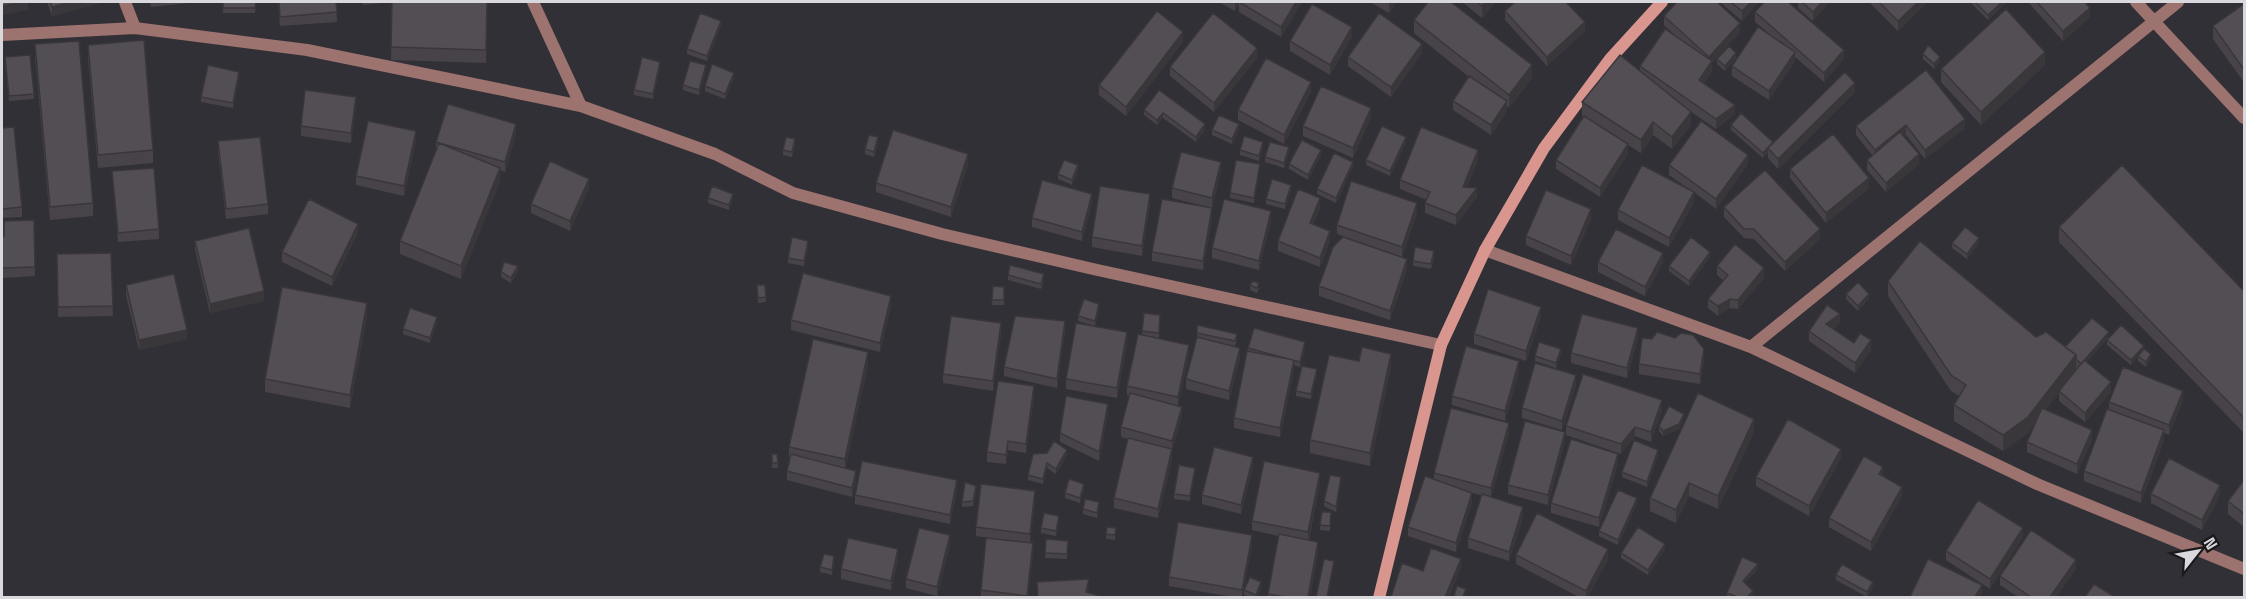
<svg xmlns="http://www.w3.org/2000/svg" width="2246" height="599" viewBox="0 0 2246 599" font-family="'Space Grotesk',sans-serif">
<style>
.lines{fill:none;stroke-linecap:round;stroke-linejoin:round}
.street{stroke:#9c736e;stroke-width:12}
.secondary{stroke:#d8968f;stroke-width:12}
.wall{fill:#474348}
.shaded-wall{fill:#3a373b}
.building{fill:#534e54;stroke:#3a373b;stroke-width:1.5}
</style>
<rect width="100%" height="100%" fill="#323037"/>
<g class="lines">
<path class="street" d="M125,2L135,28
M533,2L581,106
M2136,2L2244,118
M2,35L135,28L307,50L581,106L715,154L793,193L942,234L1093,269L1441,345
M1485,250L1751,347L2037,484L2244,569
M1751,347L2178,2"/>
<path class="secondary" d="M1379,598L1441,345L1485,250L1544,148L1610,59L1662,2"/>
</g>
<path class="wall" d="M47,2H104L52,16Z
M150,2H198L151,7Z
M223,2H256L255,13H223Z
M278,2H336L337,22L280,26Z
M362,2H390L363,5Z
M392,2H487L486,63L391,60Z
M1219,2H1302L1281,37L1239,12V4L1235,11Z
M1370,2H1396L1389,13Z
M1462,2H1496L1482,18Z
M1720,2H1759L1742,21Z
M1798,2H1830L1813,21L1798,8Z
M1869,2H1927L1898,31Z
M1970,2H2007L1988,20Z
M2028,2H2085L2090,17L2063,41Z
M2244,4L2243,81L2213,39V26Z
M1505,11L1585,31L1547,66L1505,20Z
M1755,12L1844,59L1824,82L1795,57V61L1769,100L1732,76V66L1772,36L1755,22Z
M1664,16L1740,32L1712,63V71L1704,83L1735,114L1716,129L1687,109L1691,125L1672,149L1653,135L1641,153L1628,145V154L1600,197L1556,169V160L1583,116L1582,115V102L1640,70V66L1679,39L1664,25Z
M1414,20L1532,78L1509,108L1507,106V111L1491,135L1453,110V101L1469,77L1414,33Z
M721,26L707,61L687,54V49Z
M1352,37L1330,75L1290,51V41Z
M1183,42L1126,116L1099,95V85Z
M35,44L93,203V216L50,220L35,57Z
M88,45L153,150V163L98,168L88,58Z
M1422,53L1391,97L1348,66V57Z
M1923,54L1940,62L1934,69L1923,59Z
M1257,58L1214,112L1170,76V67Z
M1736,58L1725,71L1717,64V59Z
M5,62L34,94V99L9,101Z
M2045,65L1981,125L1941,82V69Z
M660,67L653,99L634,95V90Z
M706,70L699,95L683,90V85Z
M1926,70L1965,128L1925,159L1906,135L1904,136L1919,164L1886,192L1867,170V160L1873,156L1856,135V126Z
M239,77L233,108L201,102V97Z
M734,78L725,99L705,91V86Z
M1159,90L1205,129L1196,142L1163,118L1157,125L1144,115V110Z
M1311,92L1284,144L1238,120V110Z
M1855,92L1778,169L1768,158V153L1763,158L1731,130V125L1773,142Z
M356,106L351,143L301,136V126Z
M1371,117L1353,158L1303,136V126Z
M2,128L22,207V217L2,218Z
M1239,129L1232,144L1212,135V130Z
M516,134L505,172L500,170V181L461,279L400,254V241L436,151V142Z
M218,141L268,204V214L226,219L218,151Z
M416,141L404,196L356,185V176Z
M878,142L874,157L865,154V149Z
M1406,142L1390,176L1366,165V160Z
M795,144L792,157L783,155V150Z
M1263,147L1259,161L1240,155V150Z
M1289,152L1284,168L1265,162V157Z
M1321,155L1308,180L1289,169V164Z
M1478,160L1467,187L1477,197L1456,225L1425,213V203L1427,200L1400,189V180Z
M968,164L951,217L876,192V183Z
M1748,164L1716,209L1694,192V202L1669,247L1618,220V210L1693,192L1669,175V165Z
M1353,167L1336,203L1317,194V189Z
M1260,169L1254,203L1230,198V193Z
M1790,169L1869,188L1826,223L1790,178Z
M1078,170L1072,185L1058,179V174Z
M112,171L159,229V239L118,242Z
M1221,171L1212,208L1172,198V188Z
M589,188L570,231L531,213V204Z
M1291,190L1285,209L1266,204V199Z
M708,198L733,199L729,210L708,203Z
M1092,203L1082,241L1032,227V218Z
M1150,204L1142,256L1092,247V237Z
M1724,207L1820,239L1785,271L1754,239L1744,238L1724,217Z
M1320,208L1313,224L1330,241L1320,267L1278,251V241Z
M1417,213L1402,257L1337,234V225Z
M1212,218L1203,270L1152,261V252Z
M1591,219L1571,265L1526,245V236Z
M34,220L35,276L2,278V236H4Z
M1271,221L1259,270L1212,258V248Z
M2059,227L2244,291V433L2059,242Z
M358,233L332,286L282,262V252Z
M195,241L264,301L210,313L195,250Z
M1952,243H1979L1967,259L1952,248Z
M808,246L804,266L788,263V258Z
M111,253L113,316L58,317L57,254Z
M1434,256L1431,269L1413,266V261Z
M1710,257L1689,286L1669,271V266Z
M1598,262H1663L1645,296L1598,272Z
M1717,266L1764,278L1738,309L1730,308L1718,316L1708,308V299L1724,281L1717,275Z
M1407,269L1390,320L1319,296V286Z
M518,271L511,283L501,277V272Z
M1008,275L1044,279L1041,289L1008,280Z
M1888,281L2065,347L2087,362L2111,392L2085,422L2059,401V393L2045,410L2092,439L2077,474L2027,452V442L2036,422L2028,433L2003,451L1954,421V405L1959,396L1951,391L1888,296Z
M126,285L187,339L139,350L126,295Z
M757,285H765L766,302L758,303Z
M1250,285L1259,288L1257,293L1250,290Z
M993,286L1004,287V305H992Z
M1846,294L1869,299L1858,311L1846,299Z
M891,306L880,352L791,330V320Z
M1099,309L1095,326L1078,321V316Z
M1160,315L1159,338L1189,354L1178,406L1182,416L1172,450V459L1158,518L1114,508V498L1128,439L1121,437V427L1129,396L1127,395V386L1142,335V331Z
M367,316L350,408L265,392V379Z
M1541,316L1526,361L1474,344V334Z
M437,322L430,343L403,334V329Z
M1840,323L1833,329L1854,343L1871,350L1855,373L1809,341V331Z
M1197,325L1237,339L1235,346L1215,342L1240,358L1229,400L1186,389V379L1197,337Z
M1065,330L1057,388L1004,376V367Z
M1001,333L993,391L943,383V374Z
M1638,338L1627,378L1571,363V353Z
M2107,340L2144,349L2151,359L2146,367L2138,361V357L2131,365L2107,345Z
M1127,342L1117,398L1066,389V379Z
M1305,347L1300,367L1294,365V370L1280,437L1234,428V418L1248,348Z
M1561,354L1556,368L1535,361V356Z
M1704,359L1700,384L1639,374V364Z
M1359,361L1391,367L1370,466L1310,453V440Z
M868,365L845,468L856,481L852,497L787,480V471L789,460V447Z
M1519,371L1505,421L1452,405V396Z
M1317,374L1311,399L1296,396V391Z
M1576,385L1562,430L1522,418V408Z
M1034,396L1026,453L1008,450L1006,464L987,462V452Z
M2183,400L2169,435L2164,433V440L2141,503L2084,481V471L2109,410V402Z
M1662,410L1651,442L1635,436L1621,454L1566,435V426Z
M1108,413L1099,461L1060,442V433Z
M1684,419L1679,429L1663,436L1659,431V426Z
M1754,432L1718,509L1689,496L1676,523L1650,511V498Z
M1509,433L1491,497L1523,517L1509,561L1468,548V538L1481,495L1472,493V502L1456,552L1408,536V527L1434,479V473Z
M1565,441L1548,505L1508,494V485Z
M1047,453L1067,455L1056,474L1047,468L1043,484L1028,480V475Z
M772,454H777L778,468H772Z
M1658,455L1647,487L1622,477V472Z
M1841,458L1809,516L1756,486V477Z
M1618,463L1599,527L1551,513V503Z
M1253,466L1241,514L1202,504V495Z
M1195,473L1190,501L1174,499V494Z
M1883,476L1902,496L1871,551L1829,527V518Z
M2244,480V527L2228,514V501Z
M1320,482L1309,540L1318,551L1310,597H1268L1279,536L1252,530V521Z
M1341,482L1336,512L1324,506V501Z
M1084,489L1080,503L1065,498V493Z
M957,490L950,524L855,504V495Z
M976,491L973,506L962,507V502Z
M2151,494L2220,495L2202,530L2151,503Z
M1035,501L1030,543L1033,553L1028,597H981V590L1018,542L976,536V527Z
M1637,503L1618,545L1599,536V531Z
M1099,507L1097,518L1083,514V509Z
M1331,512L1330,531L1320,530V525Z
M1059,521L1056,536L1041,533V528Z
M1107,527L1116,528L1115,540L1106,539Z
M2023,537L1990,589L1946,560V551Z
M1046,539L1068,541L1067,559L1045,558Z
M1252,544L1242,597H1233L1169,586V577Z
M950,545L937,596L906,588V579Z
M1665,549L1648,575L1621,558V553Z
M1516,555L1608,559L1588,597H1579L1516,564Z
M898,559L891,590L841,579V569Z
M834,561L832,575L820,572V567Z
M1758,569L1745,583L1753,596L1752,597H1727V593Z
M2076,569L2056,597H2018L2000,585V576Z
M1836,575L1873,587L1867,597L1836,580Z
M1261,587L1257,597H1251L1244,595V590Z"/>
<path class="shaded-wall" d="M22,2H28V10L2,15V6Z
M71,2H104L52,16V7Z
M1235,2H1240H1239V4L1235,11Z
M1296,2H1302L1281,37V27Z
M1389,2H1396L1389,13Z
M1485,2H1496L1482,18V6Z
M1751,2H1759L1742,21V11Z
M1822,2H1830L1813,21V12Z
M1918,2H1927L1898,31V21Z
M2002,2H2007L1988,20V15Z
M2090,8V17L2063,41V31Z
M721,21V26L707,61V56Z
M1585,22V31L1547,66V57Z
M1740,23V32L1712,63V71L1699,90V80L1709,65V57Z
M1352,27V37L1330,75V65Z
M1183,32V42L1126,116V107Z
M1422,44V53L1391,97V87Z
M1257,48V58L1214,112V103Z
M1844,50V59L1824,82V73Z
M1795,52V61L1769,100V91Z
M2045,52V65L1981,125V112Z
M1736,53V58L1725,71V66Z
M1940,57V62L1934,69V64Z
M660,62V67L653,99V94Z
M706,65V70L699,95V90Z
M1532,65V78L1509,108V95Z
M2244,67V80L2243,81V68Z
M239,72V77L233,108V103Z
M734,73V78L725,99V94Z
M1311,82V92L1284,144V135Z
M1855,83V92L1778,169V159Z
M356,97V106L351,143V133Z
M1507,101V111L1491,135V125Z
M1735,105V114L1716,129V119Z
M1371,108V117L1353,158V148Z
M1691,112V125L1672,149V137Z
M1163,113V118L1157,125V120Z
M1965,119V128L1925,159V150Z
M1653,122V135L1641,153V140Z
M516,124V134L505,172V162Z
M1205,124V129L1196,142V137Z
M1239,124V129L1232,144V139Z
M1906,125V135L1875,159V150Z
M416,131V141L404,196V186Z
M878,137V142L874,157V152Z
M1406,137V142L1390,176V171Z
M1263,142V147L1259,161V156Z
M1628,144V154L1600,197V188Z
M1289,147V152L1284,168V163Z
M1768,148V153L1763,158V153Z
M1321,150V155L1308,180V175Z
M1478,150V160L1463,196V187Z
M968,154V164L951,217V207Z
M1919,154V164L1886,192V183Z
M1748,155V164L1716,209V199Z
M1221,162V171L1212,208V198Z
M1353,162V167L1336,203V198Z
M1260,164V169L1254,203V198Z
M1078,165V170L1072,185V180Z
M500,168V181L461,279V266Z
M1869,178V188L1826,223V213Z
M589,179V188L570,231V221Z
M1291,185V190L1285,209V204Z
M1477,188V197L1456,225V215Z
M1694,192V202L1669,247V238Z
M733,194V199L729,210V205Z
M1092,194V203L1082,241V232Z
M1150,194V204L1142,256V246Z
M1320,198V208L1310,233V223Z
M1417,203V213L1402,257V247Z
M1212,208V218L1203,270V261Z
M1591,209V219L1571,265V256Z
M1271,211V221L1259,270V261Z
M358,224V233L332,286V277Z
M1820,229V239L1785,271V262Z
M1330,231V241L1320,267V258Z
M1979,238V243L1967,259V254Z
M808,241V246L804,266V261Z
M1710,252V257L1689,286V281Z
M1663,253V262L1645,296V287Z
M1407,259V269L1390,320V311Z
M518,266V271L511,283V278Z
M1764,268V278L1738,309V300Z
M264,291V301L210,313V304Z
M1869,294V299L1858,311V306Z
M891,296V306L880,352V343Z
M1730,299V308L1718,316V306Z
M367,303V316L350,408V395Z
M1099,304V309L1095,326V321Z
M1541,307V316L1526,361V351Z
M1840,314V323L1826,334V324Z
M437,317V322L430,343V338Z
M1065,321V330L1057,388V379Z
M1001,323V333L993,391V381Z
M1638,328V338L1627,378V368Z
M187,330V339L139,350V340Z
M1127,332V342L1117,398V388Z
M2109,332V337L2081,369V364Z
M1871,340V350L1855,373V363Z
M1305,342V347L1300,367V362Z
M1189,345V354L1178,406V397Z
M2144,346V351L2131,365V360Z
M1240,348V358L1229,400V391Z
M1561,349V354L1556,368V363Z
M1704,349V359L1700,384V374Z
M868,352V365L845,472V459Z
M1391,354V367L1370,466V453Z
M2151,354V359L2146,367V362Z
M2076,355V371L2059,391V393L2028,433L2003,451V435Z
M1294,360V370L1280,437V428Z
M1519,361V371L1505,421V411Z
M1317,369V374L1311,399V394Z
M1576,375V385L1562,430V421Z
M2111,382V392L2085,422V413Z
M1034,386V396L1026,453V444Z
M2183,391V400L2169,435V425Z
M1662,400V410L1651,442V432Z
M1108,404V413L1099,461V452Z
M1182,407V416L1172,451V441Z
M1684,414V419L1679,429L1663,436V431Z
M1754,419V432L1718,509V496Z
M1509,423V433L1491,498V488Z
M1635,427V436L1621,454V444Z
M2092,430V439L2077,474V464Z
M2164,430V440L2141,503V493Z
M1565,432V441L1548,505V495Z
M1008,441V450L1006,464V455Z
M1172,449V459L1158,518V509Z
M1841,449V458L1809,516V506Z
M1067,450V455L1056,474V469Z
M1658,450V455L1647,487V482Z
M1618,454V463L1599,527V518Z
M1253,457V466L1241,514V505Z
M1047,463V468L1043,484V479Z
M1883,467V476L1879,474Z
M1195,468V473L1190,501V496Z
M856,471V481L852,497V488Z
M1320,473V482L1308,542V532Z
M1341,477V482L1336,512V507Z
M957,480V490L950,524V515Z
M1689,483V496L1676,523V510Z
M1084,484V489L1080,503V498Z
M2220,485V495L2202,530V520Z
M1902,487V496L1871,551V542Z
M1035,491V501L1030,544V534Z
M1472,493V502L1456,552V543Z
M1637,498V503L1618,545V540Z
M1523,507V517L1509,561V552Z
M2023,528V537L1990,589V579Z
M950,535V545L937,596V587Z
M1252,535V544L1242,597V590Z
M1318,542V551L1310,597H1308Z
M1033,543V553L1028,597H1027Z
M1665,544V549L1648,575V570Z
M898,549V559L891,590V581Z
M1608,549V559L1588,597H1586V591Z
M1461,559V568L1449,597H1445Z
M2076,560V569L2056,597H2050Z
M1334,561V566L1328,597H1327Z
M1758,564V569L1743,586V581Z
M1089,579V588L1087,597L1086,592Z
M1261,582V587L1256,597V595Z
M1873,582V587L1867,597V592Z
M1982,585V594L1980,597H1975Z
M1753,591V596L1752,597H1747Z"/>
<path class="building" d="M2,2H22L2,6Z
M50,2H71L52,7Z
M223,2H256L255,8H223Z
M279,2H336L337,12L280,17Z
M392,2H487L486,50L391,47Z
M1239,2H1296L1281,27Z
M1428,2H1451L1532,65L1509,95L1414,20Z
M1477,2H1485L1482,6Z
M1515,2H1566L1585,22L1547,57L1505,11Z
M1677,2H1717L1740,23L1709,57L1664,16Z
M1731,2H1751L1742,11Z
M1764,2H1788L1844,50L1824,73L1755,12Z
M1802,2H1822L1813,12Z
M1879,2H1918L1898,21Z
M1975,2H2002L1988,15Z
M2037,2H2085L2090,8L2063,31Z
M1312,4L1352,27L1330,65L1290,41Z
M2244,4V67L2243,68L2213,26Z
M2006,9L2045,52L1981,112L1941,69Z
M1157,11L1183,32L1126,107L1099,85Z
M700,13L721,21L707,56L687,49Z
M1213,13L1257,48L1214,103L1170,67Z
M1379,13L1422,44L1391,87L1348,57Z
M1758,27L1795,52L1769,91L1732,66Z
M1665,29L1712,61L1699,80L1735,105L1716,119L1640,66Z
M144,40L153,150L98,155L88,45Z
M79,41L93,203L50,207L35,44Z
M1928,45L1940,57L1934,64L1923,54Z
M1729,46L1736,53L1725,66L1717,59Z
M30,55L34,94L9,96L5,57Z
M1620,55L1691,112L1672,137L1653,122L1641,140L1582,102Z
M642,57L660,62L653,94L634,90Z
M1266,58L1311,82L1284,135L1238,110Z
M690,61L706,65L699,90L683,85Z
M712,64L734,73L725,94L705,86Z
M208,65L239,72L233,103L201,97Z
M1926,70L1965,119L1925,150L1906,125L1875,150L1856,126Z
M1845,72L1855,83L1778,159L1768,148Z
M1469,76L1507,101L1491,125L1453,101Z
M1321,86L1371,108L1353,148L1303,126Z
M305,90L356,97L351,133L301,126Z
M1159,90L1205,124L1196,137L1163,113L1157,120L1144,110Z
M448,104L516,124L505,162L436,142Z
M1741,113L1773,142L1763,153L1731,125Z
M1219,115L1239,124L1232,139L1212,130Z
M1584,116L1628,144L1600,188L1556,160Z
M368,121L416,131L404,186L356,176Z
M1701,121L1748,155L1716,199L1669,165Z
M1382,126L1406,137L1390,171L1366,160Z
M14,127L22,207L2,209V128Z
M1421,127L1478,150L1463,187L1477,188L1456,215L1425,203L1430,192L1400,180Z
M893,130L968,154L951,207L876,183Z
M1900,132L1919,154L1886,183L1867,160Z
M1833,134L1869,178L1826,213L1790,169Z
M869,135L878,137L874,152L865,149Z
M1244,136L1263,142L1259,156L1240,150Z
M260,137L268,204L226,209L218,141Z
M786,137L795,139L792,152L783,150Z
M1302,140L1321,150L1308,175L1289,164Z
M1270,142L1289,147L1284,163L1265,157Z
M439,143L500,168L461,266L400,241Z
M1181,152L1221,162L1212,198L1172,188Z
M1334,153L1353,162L1336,198L1317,189Z
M1064,160L1078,165L1072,180L1058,174Z
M1236,160L1260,164L1254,198L1230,193Z
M550,161L589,179L570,221L531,204Z
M1642,165L1694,192L1669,238L1618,210Z
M2122,165L2244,291V418L2059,227Z
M154,168L159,229L118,233L112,171Z
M1765,170L1820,229L1785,262L1754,229H1744L1724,207Z
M1272,179L1291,185L1285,204L1266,199Z
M1042,180L1092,194L1082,232L1032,218Z
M1351,181L1417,203L1402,247L1337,225Z
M712,186L733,194L729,205L708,198Z
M1100,186L1150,194L1142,246L1092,237Z
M1298,189L1320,198L1310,223L1330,231L1320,258L1278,241Z
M1546,190L1591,209L1571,256L1526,236Z
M309,199L358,224L332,277L282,252Z
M1162,199L1212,208L1203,261L1152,252Z
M1224,199L1271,211L1259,261L1212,248Z
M34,220L35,267L2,268V236H4V221Z
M1965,227L1979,238L1967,254L1952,243Z
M249,228L264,291L210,304L195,241Z
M1616,229L1663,253L1645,287L1598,262Z
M792,237L808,241L804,261L788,258Z
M1343,237L1407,259L1390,311L1319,286L1333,247Z
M1691,237L1710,252L1689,281L1669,266Z
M1920,241L2036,337L2046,332L2076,355L2028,417L2003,435L1954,405L1966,385L1951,375L1888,281Z
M1735,244L1764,268L1738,300L1730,299L1718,306L1708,299L1728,275L1717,266Z
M1415,247L1434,251L1431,264L1413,261Z
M111,253L113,306L58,307L57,254Z
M504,262L518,266L511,278L501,272Z
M1010,265L1044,274L1041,284L1008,275Z
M803,273L891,296L880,343L791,320Z
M174,274L187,330L139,340L126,285Z
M1253,281L1259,283L1257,288L1250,285Z
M1858,282L1869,294L1858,306L1846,294Z
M757,285H765L766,297L758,298Z
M993,286L1004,287V300H992Z
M282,287L367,303L350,395L265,379Z
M1488,289L1541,307L1526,351L1474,334Z
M1084,299L1099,304L1095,321L1078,316Z
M1827,305L1840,314L1826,324L1854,343L1860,333L1871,340L1855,363L1809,331Z
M410,308L437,317L430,338L403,329Z
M1144,313L1160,315L1159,333L1142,331Z
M1582,314L1638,328L1627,368L1571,353Z
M951,316L1001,323L993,381L943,374Z
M1015,316L1065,321L1057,379L1004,367Z
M2092,318L2109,332L2081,364L2076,359V355L2065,347Z
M1076,323L1127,332L1117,388L1066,379Z
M1197,325L1237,334L1235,341L1197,333Z
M2121,325L2144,346L2131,360L2107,340Z
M1254,328L1305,342L1300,362L1248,348Z
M1657,332L1675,338L1681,333L1693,335L1704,349L1700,374L1639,364L1642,338L1652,339Z
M1138,334L1189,345L1178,397L1127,386Z
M1197,337L1240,348L1229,391L1186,379Z
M813,339L868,352L845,459L789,447Z
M1539,342L1561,349L1556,363L1535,356Z
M1466,346L1519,361L1505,411L1452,396Z
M1362,347L1391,354L1370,453L1310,440L1329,355L1359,361Z
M2144,349L2151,354L2146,362L2138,356Z
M1247,351L1294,360L1280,428L1234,418Z
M2084,360L2111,382L2085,413L2059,391Z
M1535,363L1576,375L1562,421L1522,408Z
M1302,366L1317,369L1311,394L1296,391Z
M2123,367L2183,391L2169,425L2109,402Z
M1583,374L1662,400L1651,432L1635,427L1621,444L1566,426Z
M998,381L1034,386L1026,444L1008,441L1006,455L987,452Z
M1130,393L1182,407L1172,441L1121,427Z
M1698,393L1754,419L1718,496L1689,483L1676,510L1650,498Z
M1066,396L1108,404L1099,452L1060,433Z
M1669,406L1684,414L1679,424L1663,431L1659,426Z
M1451,408L1509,423L1491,488L1434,473Z
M2042,408L2092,430L2077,464L2027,442Z
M2107,409L2164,430L2141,493L2084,471Z
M1788,419L1841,449L1809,506L1756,477Z
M1525,421L1565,432L1548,495L1508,485Z
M1128,438L1172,449L1158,509L1114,498Z
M1571,439L1618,454L1599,518L1551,503Z
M1634,440L1658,450L1647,482L1622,472Z
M1054,441L1067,450L1056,469L1047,463L1043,479L1028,475L1033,454L1047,453Z
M1214,447L1253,457L1241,505L1202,495Z
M772,454H777L778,463H772Z
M791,454L856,471L852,488L787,471Z
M1864,456L1883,467L1879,474L1902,487L1871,542L1829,518Z
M2169,458L2220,485L2202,520L2151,494Z
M862,461L957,480L950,515L855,495Z
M1264,461L1320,473L1308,532L1252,521Z
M1179,465L1195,468L1190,496L1174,494Z
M1330,475L1341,477L1336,507L1324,501Z
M1425,476L1472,493L1456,543L1408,527Z
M1069,479L1084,484L1080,498L1065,493Z
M2244,480V514L2228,501Z
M965,482L976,486L973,501L962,502Z
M981,484L1035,491L1030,534L976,527Z
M1618,490L1637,498L1618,540L1599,531Z
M1482,494L1523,507L1509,552L1468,538Z
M1085,499L1099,502L1097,513L1083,509Z
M1978,500L2023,528L1990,579L1946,551Z
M1322,512H1331L1330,526L1320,525Z
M1044,513L1059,516L1056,531L1041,528Z
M1537,513L1608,549L1586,591L1516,555Z
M1178,522L1252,535L1242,590L1169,577Z
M1107,527L1116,528L1115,535L1106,534Z
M1638,527L1665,544L1648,570L1621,553Z
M919,528L950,535L937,587L906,579Z
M2031,530L2076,560L2050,597H2031L2000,576Z
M1279,534L1318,542L1308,597H1285L1268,594Z
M848,538L898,549L891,581L841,569Z
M986,538L1033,543L1027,596L981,590Z
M1046,539L1068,541L1067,554L1045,553Z
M1431,548L1461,559L1445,597H1391L1402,563L1423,571Z
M824,554L834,556L832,570L820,567Z
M1742,557L1758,564L1743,581L1753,591L1747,597H1738L1727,593Z
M1324,559L1334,561L1327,597H1316Z
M1928,559L1982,585L1975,597H1910Z
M1842,564L1873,582L1867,592L1836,575Z
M1250,577L1261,582L1256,595L1244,590Z
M1089,579L1086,592L1103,597H1038L1037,582Z
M2094,584L2115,597H2085Z
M1457,586L1466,589L1463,597H1459L1454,596Z"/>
<rect width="2246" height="599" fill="none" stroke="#d9d9dd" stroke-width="6"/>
<g transform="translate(2198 551) rotate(59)" stroke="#1a191c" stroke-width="4.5" paint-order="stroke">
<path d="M0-4.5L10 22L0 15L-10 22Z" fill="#d9d9dd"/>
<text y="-9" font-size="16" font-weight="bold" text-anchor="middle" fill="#d9d9dd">N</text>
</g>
</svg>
